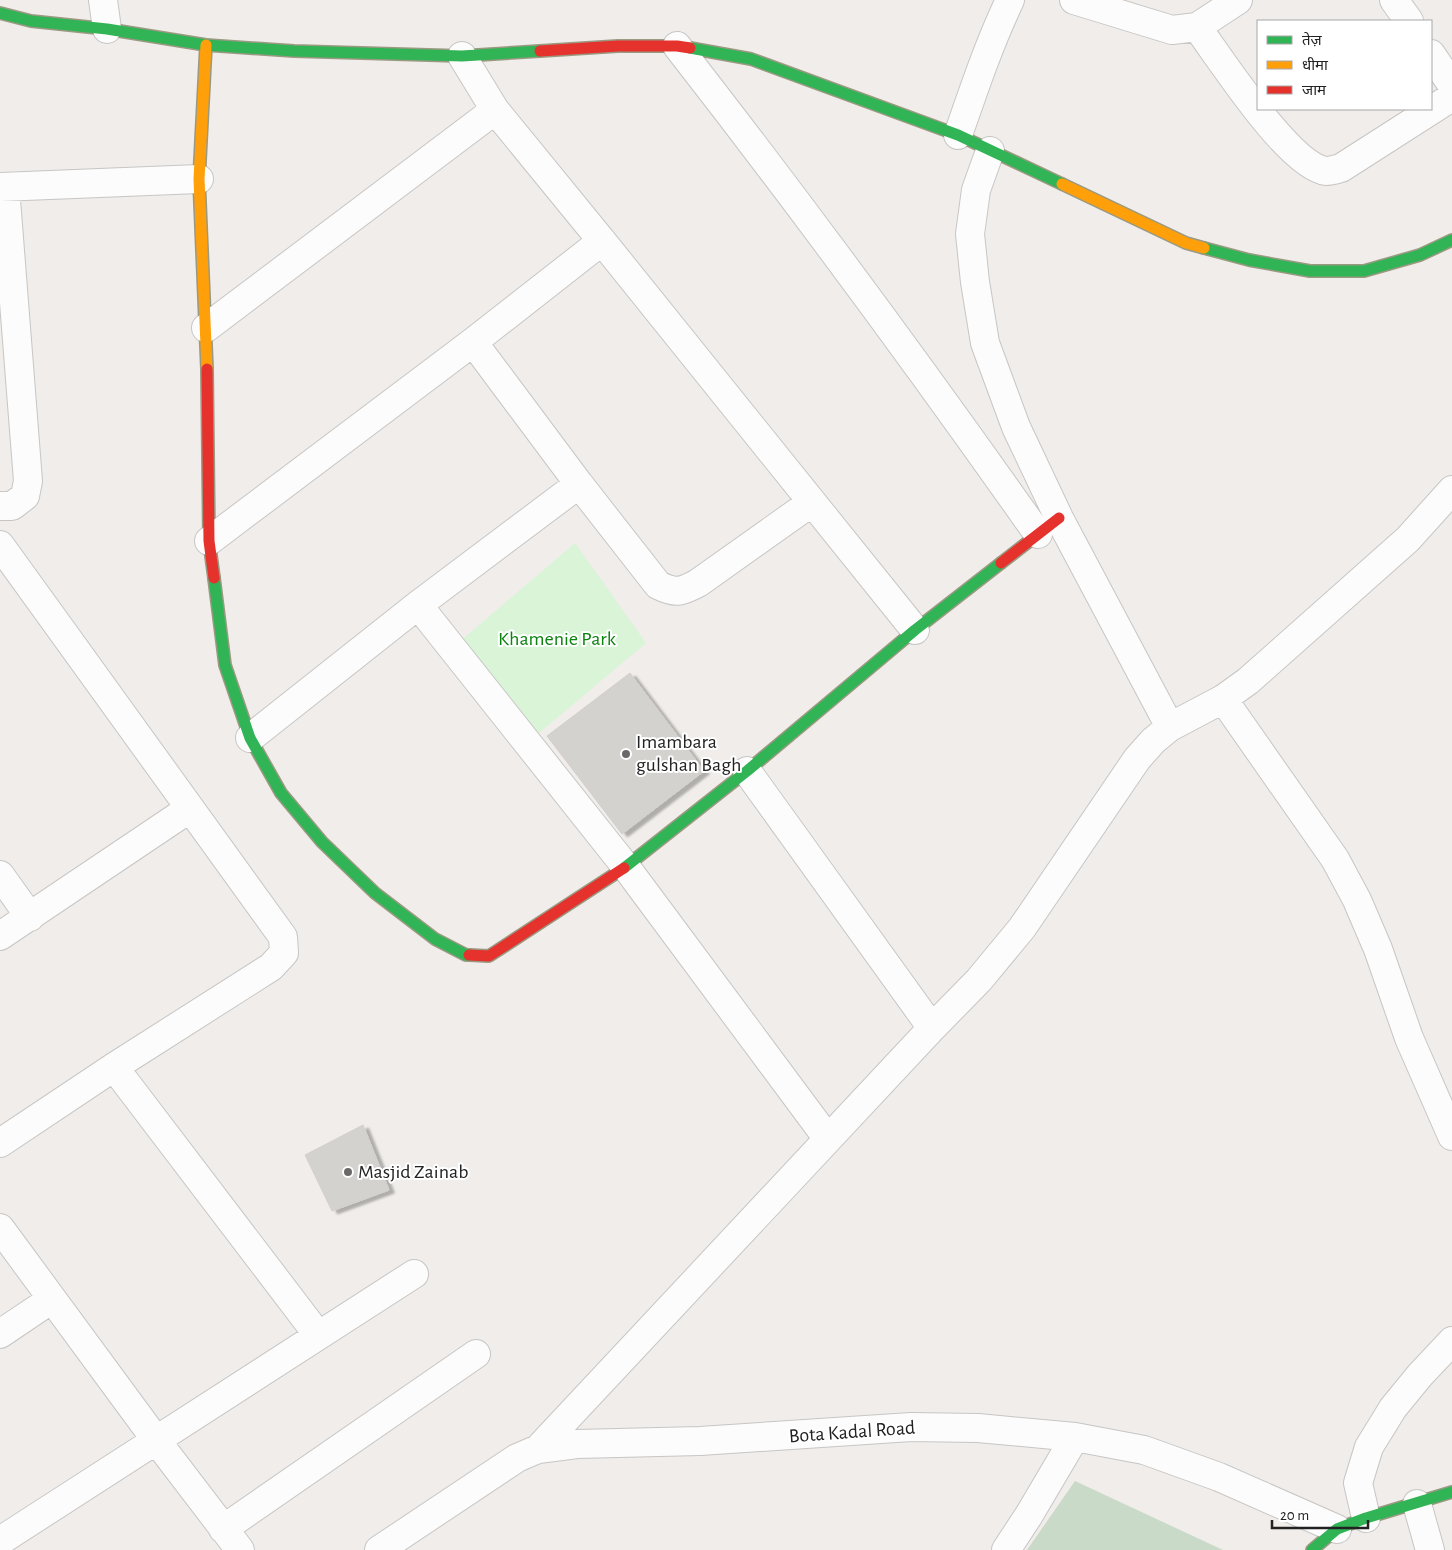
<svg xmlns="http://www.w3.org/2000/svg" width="1452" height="1550" viewBox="0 0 1452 1550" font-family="'Alegreya Sans','Noto Sans Devanagari',sans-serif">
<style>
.cemetery{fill:#c9dac8}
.park{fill:#d9f4d7}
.building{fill:#d4d2cf;stroke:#d3cfcb;filter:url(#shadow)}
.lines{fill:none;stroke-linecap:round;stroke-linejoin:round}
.street-casing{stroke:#c7c6c5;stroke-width:30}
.fast-casing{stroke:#9a9982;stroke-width:14}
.slow-casing{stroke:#9a9982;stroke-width:14}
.jam-casing{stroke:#9a9982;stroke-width:14}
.street{stroke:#fdfcfc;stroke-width:28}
.fast{stroke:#30b455;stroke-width:11}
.slow{stroke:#ff9f0a;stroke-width:11}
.jam{stroke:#e5322d;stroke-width:11}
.poi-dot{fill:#6a6968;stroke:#fff;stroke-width:2}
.labels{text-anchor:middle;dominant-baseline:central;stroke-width:4;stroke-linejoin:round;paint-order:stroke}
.park-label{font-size:20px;fill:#0c830f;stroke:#fff}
.poi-label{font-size:20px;fill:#222;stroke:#fff;text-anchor:start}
.street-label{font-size:20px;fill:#222;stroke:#fff}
</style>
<defs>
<filter id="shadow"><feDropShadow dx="5.5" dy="3" stdDeviation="1" flood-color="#0004"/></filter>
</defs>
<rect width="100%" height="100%" fill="#f0edea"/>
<path class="cemetery" d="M1075,1481L1223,1550H1027Z"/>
<path class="park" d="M575,543L646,643L533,738L458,643Z"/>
<path class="building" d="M630,673L704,771L622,834L547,736Z
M363,1125L389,1190L332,1211L305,1155Z"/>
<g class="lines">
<g class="street-casing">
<path id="street" d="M103,0L107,29
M1074,0L1172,30L1197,27L1238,0
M1394,0L1409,21
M1197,27C1220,58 1289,166 1326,171C1331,171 1337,169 1341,168L1452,97
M677,46C801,205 921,368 1038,534
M1431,54L1452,85
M462,56L495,110L602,241L915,630
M958,135C974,89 989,44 1010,0
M990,151L976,190L970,234L975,282L985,343L1016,427L1059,518L1170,727
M0,187L199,179
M206,328L495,110
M473,342L579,484L658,585C676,594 681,592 698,583L812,502
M0,506H12L25,496L28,481L5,187
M209,541L473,342L602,241
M0,545L283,937L284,953L271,967L114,1067L0,1143
M418,605L626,867L828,1139
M1223,699L1335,859L1357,900L1378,949L1409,1038L1452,1136
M250,738L418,605L579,484
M747,771L932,1028
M0,875L30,917
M0,936L189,809
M114,1067L318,1335
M0,1228L156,1440L240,1550
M0,1334L52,1299
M538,1449L932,1028L979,980L1022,928L1137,759L1153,741L1170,727L1223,699L1248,681L1408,539L1452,490
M1417,1504L1430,1550
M1366,1518L1358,1483L1369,1447L1393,1408L1420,1375L1452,1341
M223,1529L476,1354
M0,1541L414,1274
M379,1550L517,1458L538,1449L577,1444L700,1441L911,1427L978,1428L1075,1437L1144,1450L1219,1477L1337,1529
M1006,1550L1029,1515L1075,1437"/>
</g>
<g class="fast-casing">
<path id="fast" d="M0,13L31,21L107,29L206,45L294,51L462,56L540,51
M690,48L751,59L958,135L1062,184
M1204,248L1249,260L1310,271H1364L1420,255L1452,240
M214,578L225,665L250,738L281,793L322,842L375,893L435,939L466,955H469
M624,868L747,771L915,630L1001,563
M1312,1550L1337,1529L1366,1518L1452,1492"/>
</g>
<g class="slow-casing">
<path id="slow" d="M206,45L199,179L207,369
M1062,184L1186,243L1204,248"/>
</g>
<g class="jam-casing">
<path id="jam" d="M540,51L618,46H677L690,48
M207,369L209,541L214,578
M1001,563L1059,518
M469,955L489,956L624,868"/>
</g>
<use href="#street" class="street"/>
<use href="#fast" class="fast"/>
<use href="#slow" class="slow"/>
<use href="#jam" class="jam"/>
</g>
<g class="poi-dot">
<circle cx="626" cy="754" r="5"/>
<circle cx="348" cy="1172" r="5"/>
</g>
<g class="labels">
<g class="park-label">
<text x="557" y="639">Khamenie Park</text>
</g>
<g class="poi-label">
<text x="636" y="742">Imambara<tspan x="636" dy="23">gulshan Bagh</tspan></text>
<text x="358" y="1172">Masjid Zainab</text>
</g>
<g class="street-label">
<text transform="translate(852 1432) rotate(-4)">Bota Kadal Road</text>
</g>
</g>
<rect x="1257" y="20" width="175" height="90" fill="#ffffff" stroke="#a7a7a7"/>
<rect x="1267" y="36" width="25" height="8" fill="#30b455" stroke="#a7a7a7"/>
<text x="1302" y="45" font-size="15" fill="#222222">तेज़</text>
<rect x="1267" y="61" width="25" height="8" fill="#ff9f0a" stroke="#a7a7a7"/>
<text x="1302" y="70" font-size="15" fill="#222222">धीमा</text>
<rect x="1267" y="86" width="25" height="8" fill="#e5322d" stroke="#a7a7a7"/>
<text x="1302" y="95" font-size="15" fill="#222222">जाम</text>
<path d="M1272 1520v8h96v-8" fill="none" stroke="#222222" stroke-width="2.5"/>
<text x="1280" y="1520" font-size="15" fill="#222222" stroke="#ffffff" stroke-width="4" paint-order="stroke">20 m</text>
</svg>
